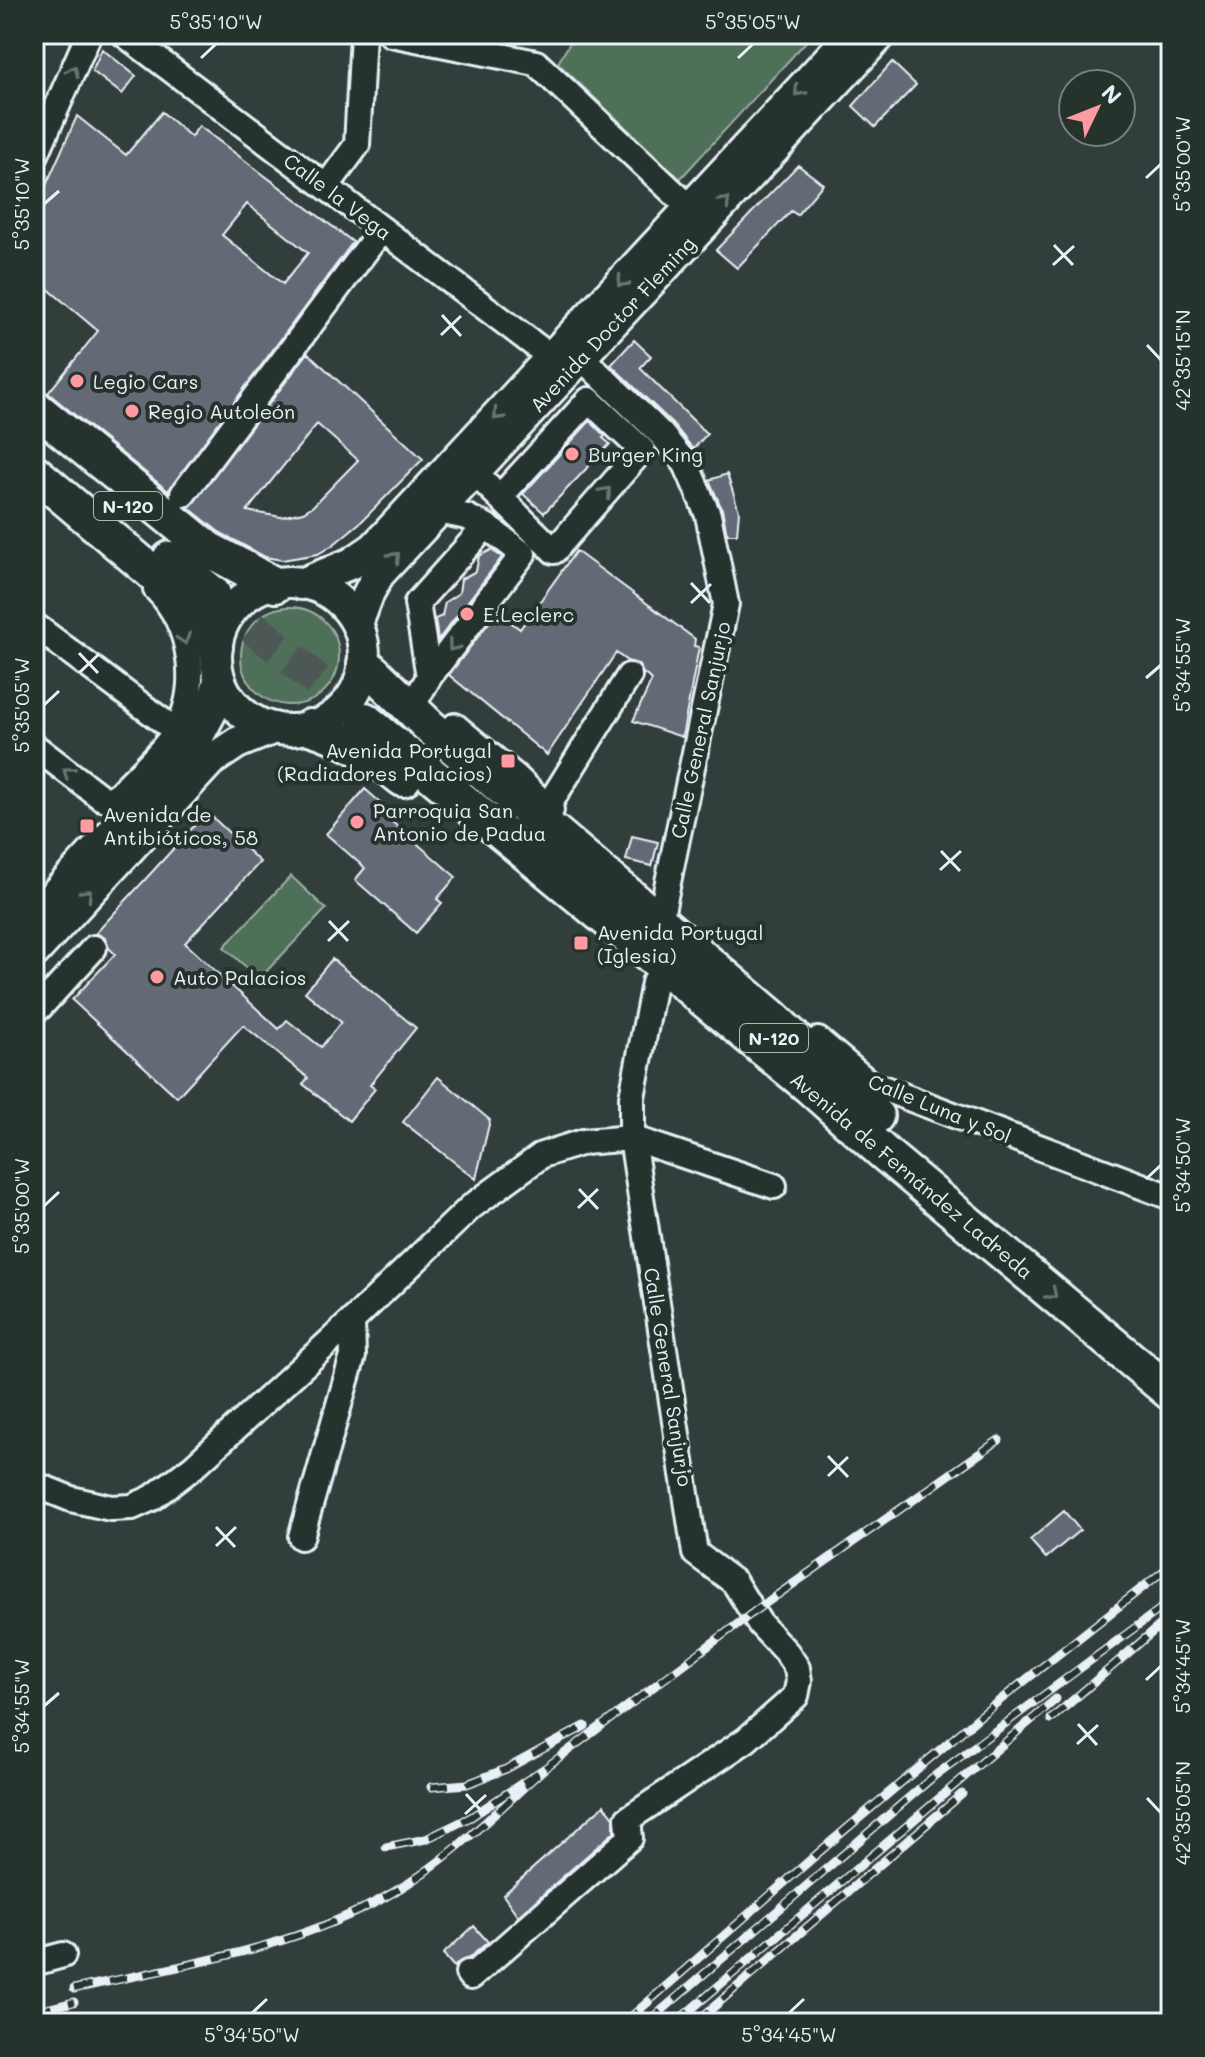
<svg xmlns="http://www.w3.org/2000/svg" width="1205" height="2057" viewBox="0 0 1205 2057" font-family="Mali,sans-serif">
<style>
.green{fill:#507059;stroke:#9cb0a8;stroke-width:2}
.building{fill:#636b75;stroke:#e8f1f8;stroke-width:2;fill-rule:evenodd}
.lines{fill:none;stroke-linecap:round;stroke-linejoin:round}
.highway-tunnel{stroke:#4d5957;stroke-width:34;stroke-dasharray:34 17;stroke-linecap:butt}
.minor-casing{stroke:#e8f1f8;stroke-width:30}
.major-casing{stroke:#e8f1f8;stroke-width:36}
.highway-casing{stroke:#e8f1f8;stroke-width:40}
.minor{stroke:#26332d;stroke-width:24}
.major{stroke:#26332d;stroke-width:30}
.highway{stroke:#26332d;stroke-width:34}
.rail-casing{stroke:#e8f1f8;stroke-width:9}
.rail{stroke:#26332d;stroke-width:6;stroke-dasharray:18;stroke-linecap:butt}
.oneway{stroke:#6a7674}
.ticks{fill:none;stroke:#e8f1f8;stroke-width:3}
.poi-dot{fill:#ff9aa2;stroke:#26332d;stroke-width:3}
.labels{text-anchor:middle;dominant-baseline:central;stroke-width:8;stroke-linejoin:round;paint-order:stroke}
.shield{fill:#26332d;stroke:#aeb8bb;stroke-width:2}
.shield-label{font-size:18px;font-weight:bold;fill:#e8f1f8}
.street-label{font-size:20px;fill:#e8f1f8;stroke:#26332d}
.poi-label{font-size:20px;fill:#e8f1f8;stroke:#26332d;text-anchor:start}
.neatline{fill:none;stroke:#e8f1f8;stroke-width:3}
.ticks-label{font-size:20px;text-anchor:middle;fill:#e8f1f8}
</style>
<rect width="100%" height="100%" fill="#323e3b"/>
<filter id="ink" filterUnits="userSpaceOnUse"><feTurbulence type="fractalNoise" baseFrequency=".0125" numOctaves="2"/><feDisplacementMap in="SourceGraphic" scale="16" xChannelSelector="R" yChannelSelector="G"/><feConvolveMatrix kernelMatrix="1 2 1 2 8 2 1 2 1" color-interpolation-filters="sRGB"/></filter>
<g filter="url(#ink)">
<path class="green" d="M575,34H813L680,179L558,63Z
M241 656a49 49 0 1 1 98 0a49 49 0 1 1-98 0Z
M291,876L326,909L259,979L224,947Z"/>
<path class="building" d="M102,49L136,76L122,94L92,71Z
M892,62L916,85L875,127L853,106Z
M162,112L191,137L199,126L353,242L168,491L48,393L98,331L34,277V212L77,116L126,155ZM247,204L308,253L283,284L222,235Z
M798,165L823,184L797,215L791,211L737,268L716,250Z
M634,340L651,356L640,368L707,434L693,449L672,423L611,365Z
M308,353L423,459L362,521L333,545L318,554L282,560L265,557L219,532L189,508ZM317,424L358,460L313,506L303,512L281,517L247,511Z
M590,421L605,436L603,438L610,444L544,513L523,494Z
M727,474L739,511L737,534H727L722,509L709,480Z
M491,550L502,557L438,640L435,619L442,616L445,602L459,593L461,579L476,571L479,556Z
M576,551L695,639L694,646L699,647L682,737L633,721L652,680L643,673L638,664L627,661L616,653L547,755L449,675L497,612L520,629Z
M365,789L389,810L384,815L456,877L437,899L442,903L416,933L355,880L365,868L326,834Z
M207,812L260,862L185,943L279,1029L287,1020L321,1047L341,1022L305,992L332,959L416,1028L370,1085L375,1089L349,1121L303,1084L308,1078L243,1025L177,1097L72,1000L115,954L109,948L105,938L96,933Z
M632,836L658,842L652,866L626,860Z
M438,1077L490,1120L476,1179L403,1122Z
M1064,1511L1080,1530L1046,1558L1030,1540Z
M604,1805L614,1817V1832L518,1916L503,1895Z
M474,1926L488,1942L469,1958L460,1961L454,1967L443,1954Z"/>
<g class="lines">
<path class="highway-tunnel" d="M213,594L365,720"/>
<g class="minor-casing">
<path id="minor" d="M124,34L552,358
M391,34L536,63L690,208
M34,159L89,34
M326,187L357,145L363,34
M581,357L661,434L686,464L708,515L726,604L662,911
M474,472L554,551L642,450L589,400L500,497
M183,494L382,229
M34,625L176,731
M429,677L523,554L486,526
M418,696L429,677L417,603L486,526L467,517L439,511
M455,726L516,777L551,810
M34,746L102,798L111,799L119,794C137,775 159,756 174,734C202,690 192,625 156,589
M548,806L629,676
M34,1002L40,1007L94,948
M818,1040L869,1083L1168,1196L1171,1194
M34,1484L71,1499L111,1508L132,1507L152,1498L193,1467L352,1321L471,1207L542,1155L583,1142L632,1138L774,1186
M301,1537L353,1356L352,1321
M34,1963L63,1955
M468,1973L471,1977L630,1838L628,1819L746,1740L796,1696L799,1681L797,1668L787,1653L760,1624L734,1582L695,1553L632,1138V1097L654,983"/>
</g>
<g class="major-casing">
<path id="major" d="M216 656a74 74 0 1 1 148 0a74 74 0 1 1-148 0Z
M301,584L352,563L374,548L852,34
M357,624L369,592L379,574L881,34
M34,917L194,744L211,712L219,680
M34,952L210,761L237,743L274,728"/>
</g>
<g class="highway-casing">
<path id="highway" d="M34,407L208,549L275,585
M34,472L187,602L198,616L215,647
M170,559L213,594
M365,664L429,726L772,1017L876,1116
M365,720L810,1087L885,1154L1171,1393
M310,727C346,738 374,756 403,779"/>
</g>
<use href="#minor" class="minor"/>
<use href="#major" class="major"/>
<use href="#highway" class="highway"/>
<g class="rail-casing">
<path id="rail" d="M1168,1323L1171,1320
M1051,1719L1171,1616
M545,1768L763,1605L999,1440
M431,1787L467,1784L506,1769L585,1726
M74,1989C182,1965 297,1949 394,1892C448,1861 498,1810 545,1768L471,1817L426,1839L386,1847
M34,2012L74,2002
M624,2023L832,1841L980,1716L1171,1565
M647,2023L933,1777L1171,1601
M675,2023L1056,1699
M695,2023L962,1794"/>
</g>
<use href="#rail" class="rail"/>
</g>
<defs><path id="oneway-chevron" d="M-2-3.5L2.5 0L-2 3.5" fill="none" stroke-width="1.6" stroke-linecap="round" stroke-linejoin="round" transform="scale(2)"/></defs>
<g class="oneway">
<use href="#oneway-chevron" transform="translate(73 71) rotate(-66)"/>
<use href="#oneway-chevron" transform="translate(799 91) rotate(133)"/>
<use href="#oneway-chevron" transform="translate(725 202) rotate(-47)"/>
<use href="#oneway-chevron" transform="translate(622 282) rotate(133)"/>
<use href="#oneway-chevron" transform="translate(498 415) rotate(133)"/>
<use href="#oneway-chevron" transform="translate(606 492) rotate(-49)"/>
<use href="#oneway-chevron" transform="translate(395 557) rotate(-47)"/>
<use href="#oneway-chevron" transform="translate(184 639) rotate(72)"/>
<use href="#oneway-chevron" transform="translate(453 646) rotate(127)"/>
<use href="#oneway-chevron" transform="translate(68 772) rotate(-143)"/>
<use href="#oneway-chevron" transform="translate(87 894) rotate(-47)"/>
<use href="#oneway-chevron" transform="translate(1052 1294) rotate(40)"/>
</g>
</g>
<path class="ticks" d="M201,58L216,44M738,58L753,44M1146,178L1161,164M44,204L59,191M1054,245L1073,265M1053,265L1074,246M442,315L461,336M441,335L461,316M1147,345L1161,360M691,583L710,603M691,603L711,584M79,653L98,673M79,673L99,654M1146,678L1161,665M44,705L59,691M941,851L960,871M940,870L961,851M329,921L348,941M328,941L349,921M1146,1179L1161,1165M579,1189L598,1209M44,1206L59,1192M578,1208L598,1189M828,1456L848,1477M828,1476L848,1457M216,1527L235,1547M216,1546L236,1527M1146,1680L1161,1666M44,1706L59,1693M1078,1724L1097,1745M1077,1744L1098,1725M466,1794L485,1815M1147,1798L1161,1813M465,1814L486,1795M252,2013L267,1999M789,2013L804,1999"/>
<g class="poi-dot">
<circle cx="77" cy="381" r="8"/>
<circle cx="132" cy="411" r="8"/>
<circle cx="572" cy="454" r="8"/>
<circle cx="467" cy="614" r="8"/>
<rect x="500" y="753" width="16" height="16" rx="4"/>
<circle cx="357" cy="822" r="8"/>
<rect x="79" y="818" width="16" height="16" rx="4"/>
<rect x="573" y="935" width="16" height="16" rx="4"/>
<circle cx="157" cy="977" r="8"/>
</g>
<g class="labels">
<g class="shield">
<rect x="94" y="492" width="68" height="28" rx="6"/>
<rect x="740" y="1024" width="68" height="28" rx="6"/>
</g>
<g class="shield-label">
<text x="128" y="506">N-120</text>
<text x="774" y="1038">N-120</text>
</g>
<g class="street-label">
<text transform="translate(338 196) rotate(37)">Calle la Vega</text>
<text transform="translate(612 324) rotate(-47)">Avenida Doctor Fleming</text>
<text transform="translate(700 730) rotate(-78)">Calle General Sanjurjo</text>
<text transform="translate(940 1108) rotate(22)">Calle Luna y Sol</text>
<text transform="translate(912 1175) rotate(40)">Avenida de Fernández Ladreda</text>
<text transform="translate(669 1377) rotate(81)">Calle General Sanjurjo</text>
</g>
<g class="poi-label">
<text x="93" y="381">Legio Cars</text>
<text x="148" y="411">Regio Autoleón</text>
<text x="588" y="454">Burger King</text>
<text x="483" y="614">E.Leclerc</text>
<text x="492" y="750" text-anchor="end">Avenida Portugal<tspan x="492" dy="23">(Radiadores Palacios)</tspan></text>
<text x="373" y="810">Parroquia San<tspan x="373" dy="23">Antonio de Padua</tspan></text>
<text x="103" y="814">Avenida de<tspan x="103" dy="23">Antibióticos, 58</tspan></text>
<text x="597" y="932">Avenida Portugal<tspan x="597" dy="23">(Iglesia)</tspan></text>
<text x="173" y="977">Auto Palacios</text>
</g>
</g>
<rect width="1205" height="2057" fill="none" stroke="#26332d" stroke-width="88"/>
<g transform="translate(1097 108) rotate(47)"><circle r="38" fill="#26332d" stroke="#747f7e" stroke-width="2"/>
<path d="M0-6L14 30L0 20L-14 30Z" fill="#ff9aa2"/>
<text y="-12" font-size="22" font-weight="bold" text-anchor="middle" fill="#e8f1f8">N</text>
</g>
<rect x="44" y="44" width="1117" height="1969" class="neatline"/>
<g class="ticks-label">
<text x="216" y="29">5°35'10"W</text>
<text x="753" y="29">5°35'05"W</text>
<text transform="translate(1183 164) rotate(-90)" y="7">5°35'00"W</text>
<text transform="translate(22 204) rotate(-90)" y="7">5°35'10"W</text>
<text transform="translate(1183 360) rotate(-90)" y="7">42°35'15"N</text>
<text transform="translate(1183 665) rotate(-90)" y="7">5°34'55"W</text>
<text transform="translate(22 705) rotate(-90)" y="7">5°35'05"W</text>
<text transform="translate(1183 1165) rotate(-90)" y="7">5°34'50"W</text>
<text transform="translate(22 1206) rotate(-90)" y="7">5°35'00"W</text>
<text transform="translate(1183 1666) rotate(-90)" y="7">5°34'45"W</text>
<text transform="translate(22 1706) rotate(-90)" y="7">5°34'55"W</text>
<text transform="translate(1183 1813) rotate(-90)" y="7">42°35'05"N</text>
<text x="252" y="2042">5°34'50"W</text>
<text x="789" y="2042">5°34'45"W</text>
</g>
</svg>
